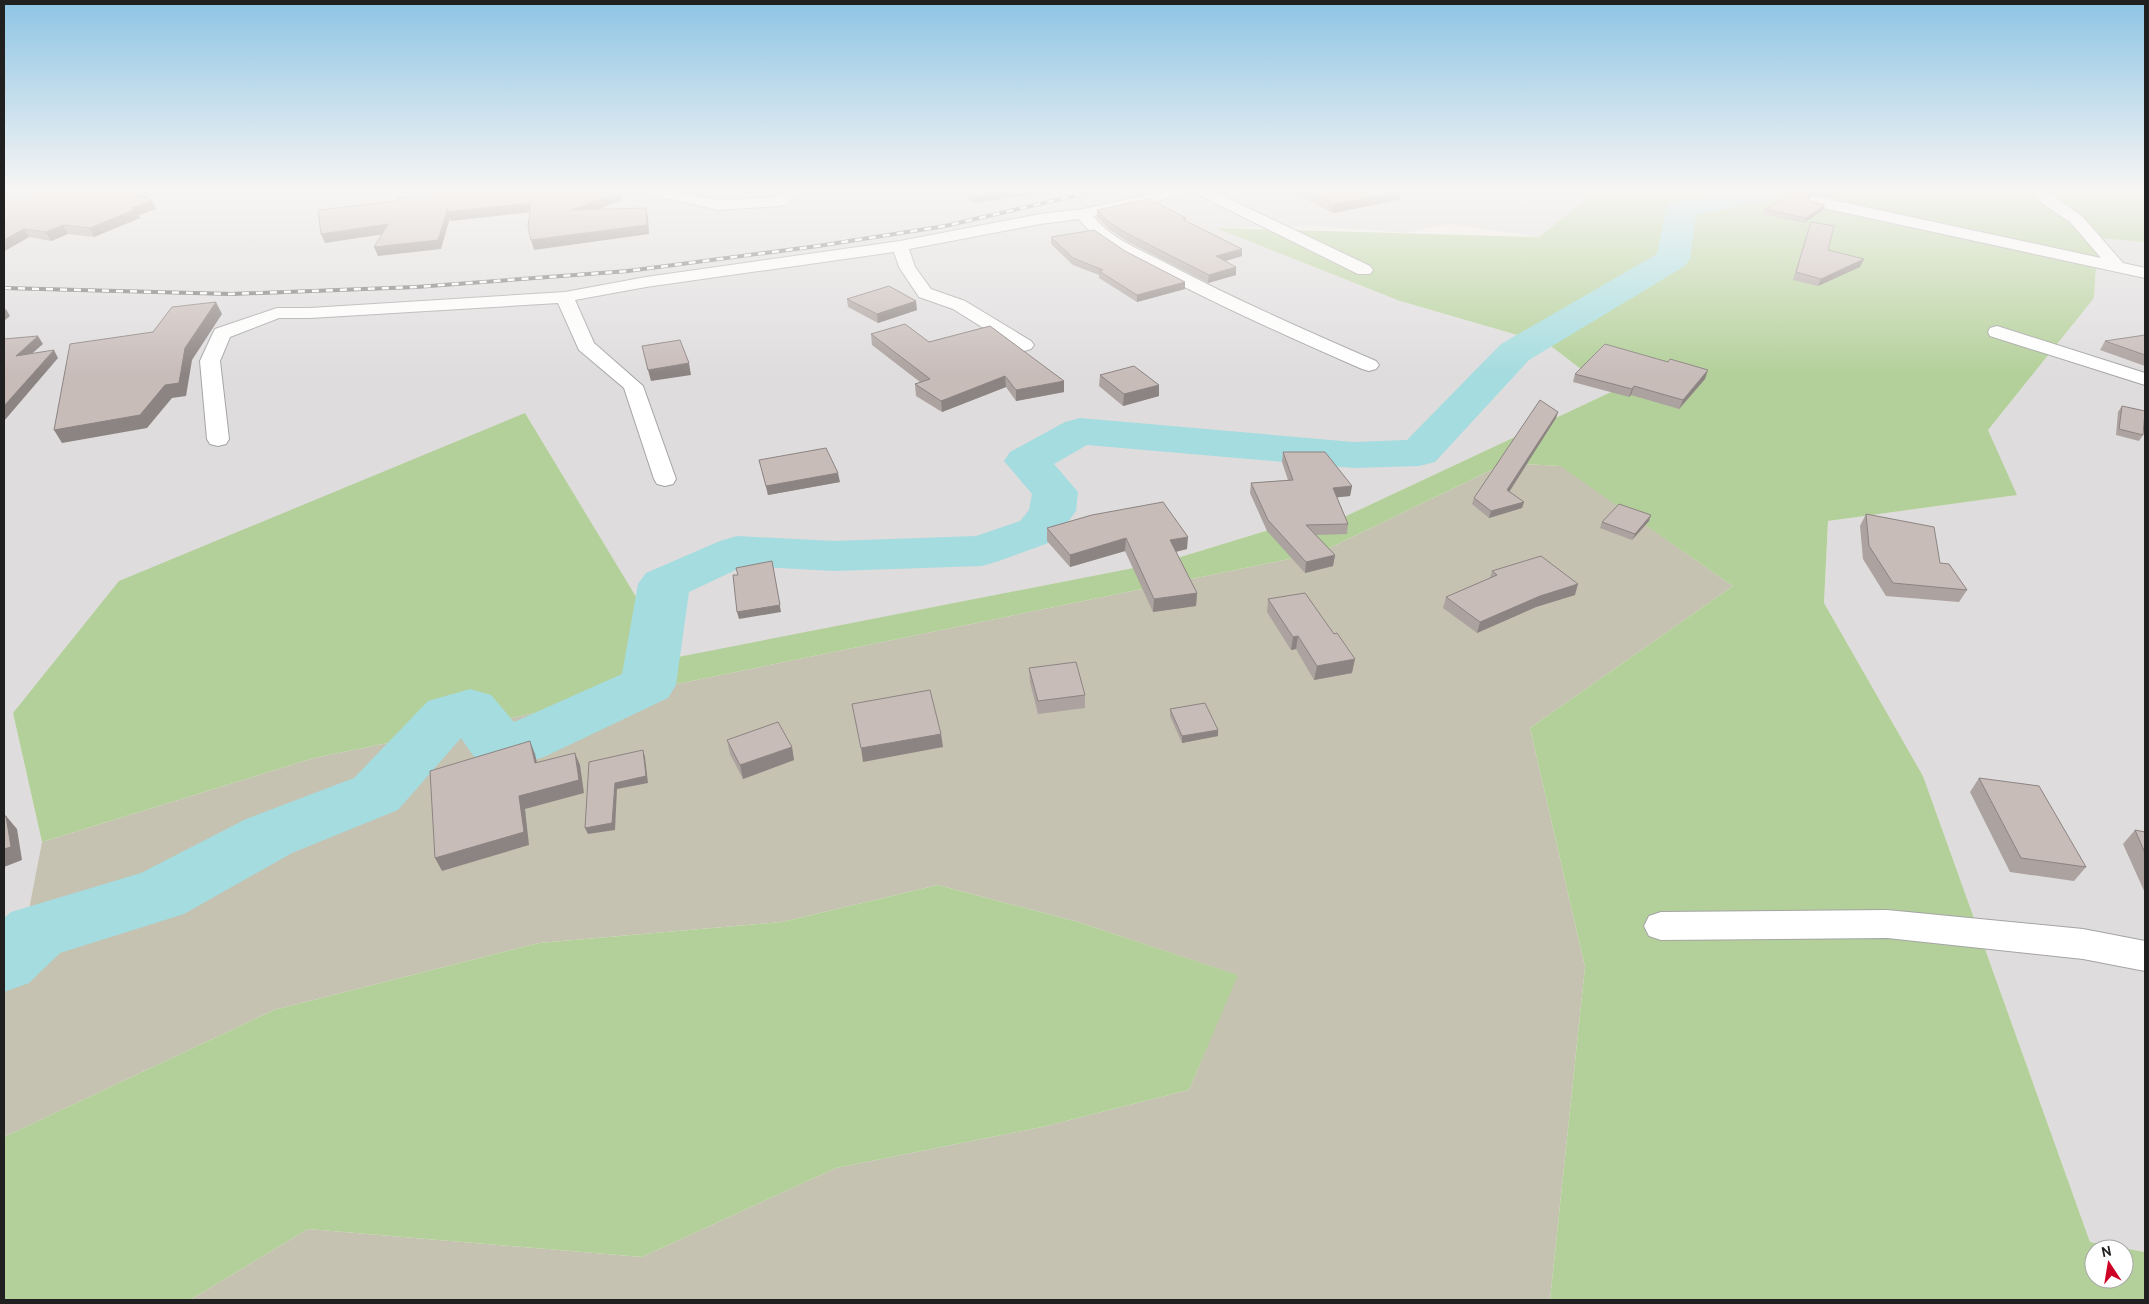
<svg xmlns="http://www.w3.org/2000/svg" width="2149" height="1304" viewBox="0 0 2149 1304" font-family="Overpass,sans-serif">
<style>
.residential{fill:#dedcdd}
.construction{fill:#c5c2b1}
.forest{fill:#b4d09a;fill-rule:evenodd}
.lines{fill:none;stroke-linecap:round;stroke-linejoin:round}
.river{fill:#a5dcdf;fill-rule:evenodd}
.minor-casing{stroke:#a4a4a4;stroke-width:2}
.minor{fill:#fff;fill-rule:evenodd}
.rail-casing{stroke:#6e6e6e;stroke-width:4}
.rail{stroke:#fff;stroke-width:2.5;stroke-dasharray:7;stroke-linecap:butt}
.wall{fill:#aca29f}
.shaded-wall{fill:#8c8482}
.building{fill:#c8bcb9;stroke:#8c8482}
</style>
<rect width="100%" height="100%" fill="#f0ebe6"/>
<path class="residential" d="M4,192H1586V199L1539,237L1449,224L1406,233L1316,226L1217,228L1400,301L1548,344L1611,392L1346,516L1308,518L1164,562L673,659L525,413L13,713L42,842L15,981L4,989Z
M2098,237L2145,242V1252L2090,1242L1923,776L1824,603L1828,521L2016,495L1988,430L2094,298Z"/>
<path class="construction" d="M1506,463L1561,466L1733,586L1530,728L1585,967L1550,1300H190L308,1229L642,1257L836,1168L1042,1127L1189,1090L1237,975L1078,922L938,885L782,922L539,943L274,1010L4,1137V989L15,981L42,842L314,758L1319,553Z"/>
<path class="forest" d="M1586,192H2145V242L2098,238L2094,298L1988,430L2017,495L1828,521L1824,603L1923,776L2090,1242L2145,1252V1300H1550L1585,967L1530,728L1733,586L1560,466L1506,463L1319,553L314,758L42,842L13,713L119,581L525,413L673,658L1164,562L1308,518L1346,516L1611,392L1548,344L1400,301L1216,228L1539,237L1586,199ZM2094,1249H2124V1279H2094Z
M938,885L1078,922L1238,975L1189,1090L1042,1127L836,1168L642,1257L308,1229L190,1300H4V1137L274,1010L539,943L782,922Z"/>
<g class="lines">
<path class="river" d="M1724,192H1785L1781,198L1696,215L1690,259L1685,266L1529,360L1435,462L1419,466L1354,468L1087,445L1054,464L1078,492L1076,511L1054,541L999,561L982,566L834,571L744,566L689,592L676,685L668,698L544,757C526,762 496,773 479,761C472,756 466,745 461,738L398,810L292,853L184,914L60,953L29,983L4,992V918L11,912L141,873L246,819L354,778L428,701L470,689L491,695L514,722L622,674L638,584L646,573L720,541L737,536L834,541L976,536L1020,521L1029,510L1032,494L1004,461L1010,452L1065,422L1080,418L1354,442L1407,440L1501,344L1657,254L1666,209L1670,202Z"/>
<g class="minor-casing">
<path id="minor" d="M649,192H676L718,200L777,197L783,192H798L786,204L781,206L718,210L651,195Z
M1160,192H1185L1183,195L1093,216C1111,239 1141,250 1166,263C1234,299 1305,330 1376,361L1379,365L1376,369L1369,371L1362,369C1293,339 1224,308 1157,273C1130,258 1099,245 1079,219L1040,224L909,249L915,267L931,289L965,301L1031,341L1034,345L1031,349L1024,351L1017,349L953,309L919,297L899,267L894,252L646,287L575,300L594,343L643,386L676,479L673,484L665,486L657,484L654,479L624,388L579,350L558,303L310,318H279L230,337L220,361L229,439L226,444L218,446L210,444L207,439L200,361L213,333L215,329L277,308H310L565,292L646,277L900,241L1040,214L1083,209Z
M1197,192H1215L1370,266L1373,270L1370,274H1358L1199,195Z
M2032,192H2047L2082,216L2123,263L2145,268V278L1814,206L1809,204L1806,201L1809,198L1814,196L2101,258L2070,222L2042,203Z
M1997,326L2145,373V385L1990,336L1988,332L1990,328Z
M1887,910L2083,929L2145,941V971L2083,959L1887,938L1661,940L1649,936L1644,926L1649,916L1661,912Z"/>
</g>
<use href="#minor" class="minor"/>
<g class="rail-casing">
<path id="rail" d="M4,288L231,294L416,287L628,271L818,246L945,226L1091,192"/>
</g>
<use href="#rail" class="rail"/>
</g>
<path class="wall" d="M4,192H33L4,193V194Z
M45,192H161L145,199L152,200L156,209L139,215L140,218L94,237L68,234L51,241L29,237L4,251V196L44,194L47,192Z
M960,192H1034V194L973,203Z
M1292,192H1400L1399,200L1333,213Z
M1797,192H1840L1837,199L1814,194L1808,198L1810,201L1825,205L1823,210L1804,223L1763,214L1765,209Z
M1097,210L1186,218V221L1242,249V256L1225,261L1236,275L1208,283L1128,242L1110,230L1097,217Z
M1811,222L1828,250L1860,267L1818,286L1793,280L1808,229Z
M1051,237L1185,289L1137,302L1099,278V275L1073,265L1051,244Z
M847,299L917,310L878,323L848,307Z
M871,334L929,342L1064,381V392L1016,401L1006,387L942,412L916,396L915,384L920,382L872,345Z
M2145,335V366L2100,350L2105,341Z
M1575,374L1705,379L1679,409L1631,395L1629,397L1573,382Z
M1100,375L1159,396L1123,406L1099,386Z
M2122,406L2143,435L2139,441L2116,435L2118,412Z
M1558,412L1556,418L1509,491L1524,502L1522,508L1489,518L1472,504L1474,498Z
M1283,452L1352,486L1350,496L1337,497L1348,524L1347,534L1316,535L1335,555L1333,566L1305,573L1267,531L1250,493L1251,483L1288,480L1282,462Z
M759,460L840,482L768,495Z
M1866,514L1940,563L1967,590L1959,602L1886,596L1863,559L1860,526Z
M1092,515L1187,549L1176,552L1197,593L1196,606L1153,612L1125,551L1070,567L1047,541V528Z
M1649,521L1632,540L1600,528L1602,522Z
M1492,571L1575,595L1536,607L1477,633L1443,608L1446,597L1490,578Z
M1268,599L1334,634L1352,673L1314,680L1296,649L1291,650L1267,612Z
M1029,668L1085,695V708L1038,714L1030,682Z
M1170,709L1218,730V736L1182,743L1170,716Z
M727,740L792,747L794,760L743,779L730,754Z
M1979,778L2086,867L2074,881L2010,872L1970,792Z
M2135,830L2145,832V893L2123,844Z"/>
<path class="shaded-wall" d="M139,192H161L135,204L130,195Z
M619,192H624L622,200L573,219L571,210Z
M1002,192H1034V194L973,203V196Z
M1396,192H1400L1399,200L1333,213L1334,204Z
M1812,192H1815L1814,194L1805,200L1807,195Z
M152,200L156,209L139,215L140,218L94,237L90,228L132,208Z
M531,203L533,212L451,221L450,218L441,249L378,256L374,247L448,207Z
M1825,205L1823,210L1804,223L1806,218Z
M646,208L648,217L649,234L534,250L531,240Z
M388,224L391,233L325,243L321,234Z
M63,225L68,234L51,241L46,232Z
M24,229L29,237L5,251L4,249V240Z
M1242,249V256L1215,264L1216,256Z
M1864,259L1860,267L1818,286L1821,279Z
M1236,267V275L1208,283L1209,275Z
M1185,282V289L1137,302V295Z
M916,301L917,310L878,323L877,314Z
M216,302L222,314L192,360L186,396L172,398L147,428L62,443L54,430L185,348Z
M6,309L10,316L4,321V310Z
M38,336L43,344L21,363L16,356Z
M54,350L58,358L4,421V406Z
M689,363L691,375L651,381L648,370Z
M1708,370L1705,379L1679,409L1683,400Z
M1005,376L1006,387L942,412L941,401Z
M1064,381V392L1016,401V390Z
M1159,385V396L1123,406L1124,394Z
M1634,386L1631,395L1629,397L1632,389Z
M1558,412L1556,418L1506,497L1507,490Z
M838,473L840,482L768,495L766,486Z
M1352,486L1350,496L1331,498L1333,488Z
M1524,502L1522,508L1489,518L1491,511Z
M1651,515L1649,521L1632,540L1635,534Z
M1188,537L1187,549L1170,553V540Z
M1126,538L1125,551L1070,567V555Z
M1335,555L1333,566L1305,573L1306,562Z
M772,561L781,612L739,619L737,612Z
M1578,584L1575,595L1536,607L1477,633L1480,622L1540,596Z
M1197,593L1196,606L1153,612L1154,599Z
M1298,636L1296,649L1291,650L1293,637Z
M1355,659L1352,673L1314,680L1317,666Z
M1218,730V736L1182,743V736Z
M941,734L943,747L863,762L861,748Z
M530,741L535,754L540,776L535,763Z
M792,747L794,760L743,779L740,765Z
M643,750L645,757L648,783L617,789L615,830L588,834L585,828L615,783Z
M575,753L580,765L584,793L525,809L529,845L442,871L435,858L519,796Z
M6,816L17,829L22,860L4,867V849Z"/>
<path class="building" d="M47,192H139L130,195L152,200L132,208L136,209L90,228L63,225L46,232L24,229L4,240V196L44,194Z
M448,192H619L571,210L646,208L647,225L531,240L528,227L531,203L448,212V207L438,240L374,247L388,224L321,234L318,210L397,201V198Z
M968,192H1002L973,196Z
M1310,192H1396L1334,204Z
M1797,192H1812L1807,195L1810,201L1825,205L1806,218L1765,209Z
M1827,192H1840L1839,194Z
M1149,199L1186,218L1182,219L1242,249L1216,256L1236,267L1209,275L1128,234L1110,223L1097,210Z
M1811,222L1834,226L1828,250L1864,259L1821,279L1796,272Z
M1094,230L1125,251L1185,282L1137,295L1099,271L1103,270L1073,258L1051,237Z
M889,286L916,301L877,314L847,299Z
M216,302L185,348L179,383L165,385L140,415L54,430L70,344L153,332L172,307Z
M905,324L929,342L990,326L1064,381L1016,390L1005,376L941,401L915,384L930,379L871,334Z
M2145,335V355L2105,341Z
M38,336L16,356L54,350L4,406V339Z
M680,340L689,363L648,370L642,346Z
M1605,344L1668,362L1670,359L1708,370L1683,400L1634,386L1632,389L1575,374Z
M1134,366L1159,385L1124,394L1100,375Z
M1540,400L1558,412L1507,490L1524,502L1491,511L1474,498Z
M2122,406L2145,411L2143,435L2119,429Z
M826,448L838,473L766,486L759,460Z
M1283,452H1325L1352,486L1333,488L1348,524L1306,525L1335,555L1306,562L1268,520L1251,483L1293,480Z
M1163,502L1188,537L1170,540L1197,593L1154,599L1126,538L1070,555L1047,528L1092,515Z
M1619,504L1651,515L1635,534L1602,522Z
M1866,514L1934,527L1940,563L1949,564L1967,590L1893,583L1869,546Z
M1541,556L1578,584L1540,596L1480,622L1446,597L1497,575L1492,571Z
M772,561L780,605L737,612L733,575H738L736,568Z
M1305,593L1334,634L1337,633L1355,659L1317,666L1298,636L1293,637L1268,599Z
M1076,662L1085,695L1038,701L1029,668Z
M930,690L941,734L861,748L852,704Z
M1205,703L1218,730L1182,736L1170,709Z
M778,722L792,747L740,765L727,740Z
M530,741L535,763L575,753L579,780L519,796L524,832L435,858L430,771Z
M643,750L646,776L615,783L612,823L585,828L589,762Z
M1979,778L2039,786L2086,867L2021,858Z
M4,816H6L11,847L4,849Z
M2135,830L2145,832V853Z"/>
<linearGradient id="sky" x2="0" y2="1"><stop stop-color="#8dc4e4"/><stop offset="0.51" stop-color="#f8f6f4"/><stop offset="1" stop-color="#f8f6f4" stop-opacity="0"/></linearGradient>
<rect width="2149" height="374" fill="url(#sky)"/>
<rect width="2149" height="1304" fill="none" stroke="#202020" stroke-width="10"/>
<g transform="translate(2109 1264) rotate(348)"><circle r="24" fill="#ffffff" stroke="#a6a6a6"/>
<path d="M0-4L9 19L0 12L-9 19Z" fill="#cf0025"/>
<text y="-8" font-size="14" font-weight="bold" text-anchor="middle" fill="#202020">N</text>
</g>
</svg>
